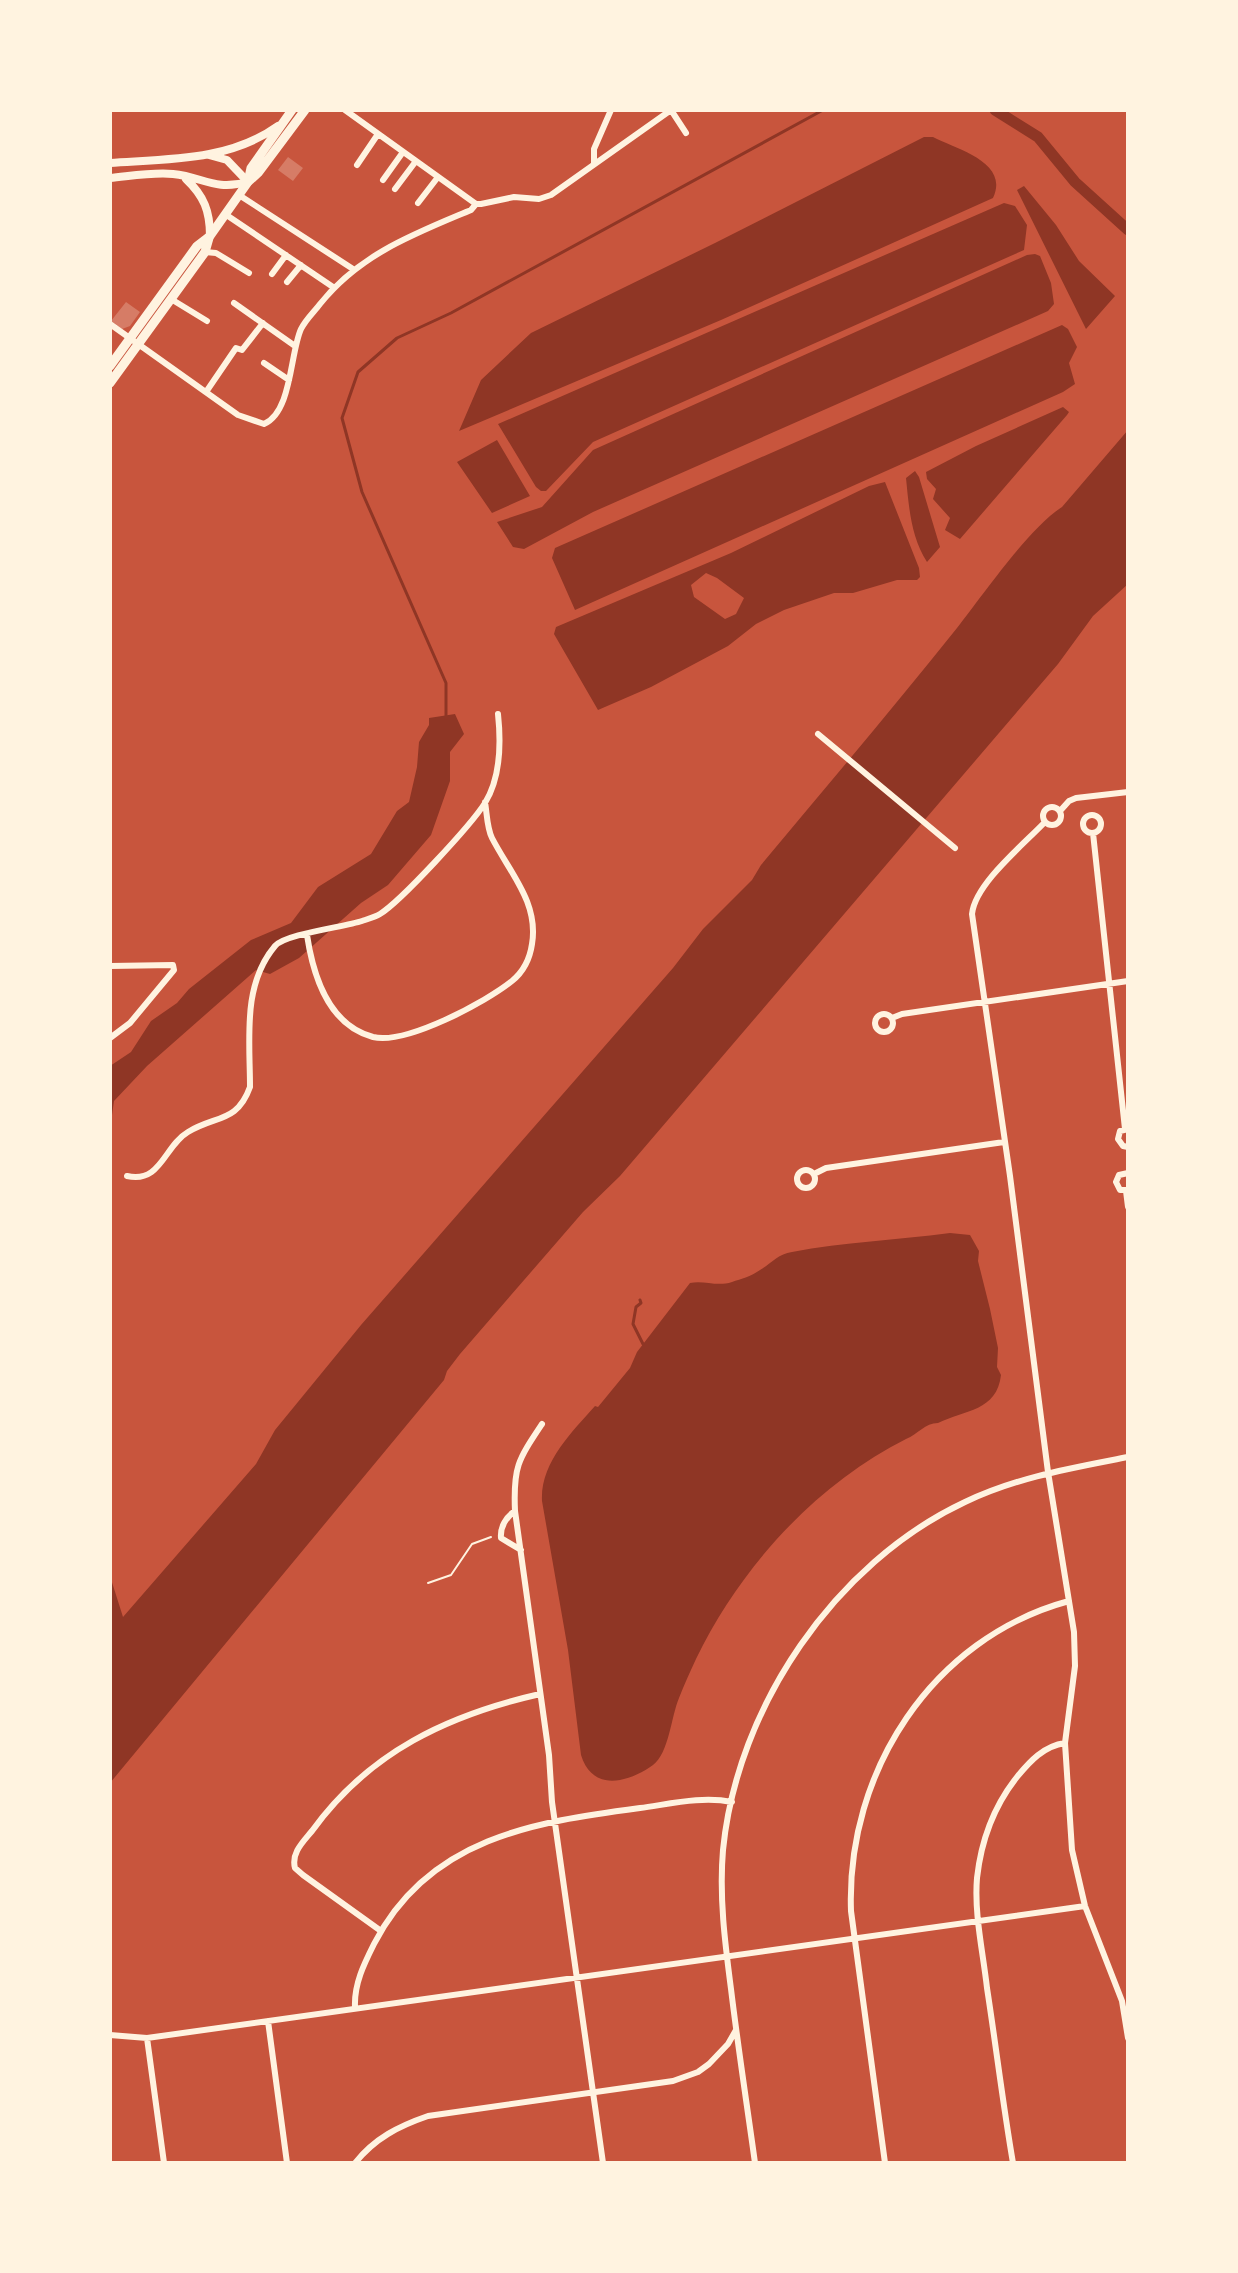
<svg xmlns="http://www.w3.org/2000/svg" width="1238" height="2273" viewBox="0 0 1238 2273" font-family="Karla,sans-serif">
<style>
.water{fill:#8f3625;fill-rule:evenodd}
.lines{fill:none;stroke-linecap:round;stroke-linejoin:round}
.stream{stroke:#8f3625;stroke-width:3}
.canal{stroke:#8f3625;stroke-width:11}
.building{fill:#d67c66}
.path{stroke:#fff3e0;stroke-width:2}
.minor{stroke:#fff3e0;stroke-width:6}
.secondary{stroke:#fff3e0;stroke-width:8}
.primary{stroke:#fff3e0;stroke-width:9}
</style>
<rect width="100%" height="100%" fill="#c8553d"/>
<path class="water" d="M924,137H933C956,149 1010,162 993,198L721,320L459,431L481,380L531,333L715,243Z
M1024,186L1056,225L1079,261L1115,296L1086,329L1017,190Z
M1004,203L1015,206L1027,225L1024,250L593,442L546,491H541L536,487L498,424Z
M1035,254L1040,256L1051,283L1054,304L1048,311L593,512L524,549L513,547L497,522L542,507L593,450L1027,255Z
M1062,325L1068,329L1077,347L1069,363L1075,384L1063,392L575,610L552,558L555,548Z
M1063,407L1069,412L1067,415L960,539L945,530L950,518L933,499L936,489L927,479L926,472L976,446Z
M1128,430V584L1093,616L1058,664L620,1176L583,1212L460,1354L447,1371L444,1380L110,1783V1576L123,1617L256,1464L275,1430L361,1325L673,968L703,929L752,880L761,865C827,786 893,708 957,628C983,595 1029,528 1062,507Z
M497,440L530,496L492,513L457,462Z
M915,471L919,477L940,547L927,562C911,537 909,508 906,478Z
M885,482L919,568L920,577L917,580H897L853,593H834L784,610L756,624L728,646L651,687L598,710L554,634L556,627L731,553L869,486ZM706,573L717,578L744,598L736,614L725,619L694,597L691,585Z
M455,714L464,734L450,752V781L431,835L388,885L361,903L299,958L270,974L256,970L147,1066L114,1101L110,1129V1066L131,1052L151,1021L177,1003L189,989L251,940L291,923L318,887L371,854L397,811L409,802L417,767L419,742L429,725V718Z
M950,1233L970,1235L979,1251L978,1261L990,1309L998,1348L997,1367L1001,1375C997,1411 965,1410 938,1423C925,1423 918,1434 906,1439C815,1485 740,1568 696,1659C690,1672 684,1685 679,1698C671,1717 669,1753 653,1765C631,1781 593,1794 581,1755L568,1650L542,1501C540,1463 572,1432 595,1406L598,1407L630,1368L637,1352L690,1283C704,1280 717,1287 732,1282C741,1279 752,1276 760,1270C772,1263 778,1254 792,1252C844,1242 897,1240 950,1233Z"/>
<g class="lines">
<path class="stream" d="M446,718V683L362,492L342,418L358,372L397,338L451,313L823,110
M640,1300L641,1303L636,1307L633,1324L643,1344"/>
<path class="canal" d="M995,110L1038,137L1075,182L1128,230"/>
</g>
<path class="building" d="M288,157L303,168L293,181L278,170Z
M126,302L140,312L130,326L122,329L111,321Z"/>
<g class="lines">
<path class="path" d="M428,1583L451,1575L472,1544L491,1537"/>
<path class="minor" d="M345,110L476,204H481L514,197L539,199L551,195L671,110
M671,110L686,133
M594,163V149L611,110
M357,165L378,134
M383,180L403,152
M395,189L416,161
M239,195L353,269
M418,203L438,177
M225,214L333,287
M205,252L216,253L249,273
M272,274L286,255
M287,282L301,265
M171,299L207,321
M234,303L295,346
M110,324L238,415L264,424C292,412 290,353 301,329C306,319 314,312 320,304C360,254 414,234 471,210L476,204
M264,363L289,380
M206,392L236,348L242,350L263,323
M818,734L955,848
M1043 816a9 9 0 1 1 18 0a9 9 0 1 1-18 0Z
M1060,811L1069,801L1076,798L1128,792
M1083 824a9 9 0 1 1 18 0a9 9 0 1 1-18 0Z
M1045,822C1023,845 975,884 972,914L1010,1176L1048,1472L1074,1632L1075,1666L1065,1743L1072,1850L1085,1906L1122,2001L1128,2038
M1093,833L1125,1129
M307,935C313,975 328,1025 373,1037C406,1045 486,1002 512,981C523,972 530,958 532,944C539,903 510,873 492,838C487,828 487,814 485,802
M110,966L173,965L174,970L130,1023L110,1038
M875 1023a9 9 0 1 1 18 0a9 9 0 1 1-18 0Z
M892,1018L902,1014L1128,981
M1128,1129L1120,1131L1118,1139L1123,1146L1128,1147
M797 1179a9 9 0 1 1 18 0a9 9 0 1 1-18 0Z
M1128,1173L1119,1175L1116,1182L1120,1190H1128
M814,1174L826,1168L1004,1142
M127,1176C161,1184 164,1146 188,1132C216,1115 237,1123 250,1087C250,1039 242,985 275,946C285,934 344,927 362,921C368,919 375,917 380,914C401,901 471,825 485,803C501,777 501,742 498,714
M1126,1191L1128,1207
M515,1511L549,1755L552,1802L603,2163
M521,1550L501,1538C500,1527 506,1517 515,1511C513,1467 518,1460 542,1424
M381,1931L303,1875L295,1868C291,1853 303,1842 312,1831C369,1752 448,1715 540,1694
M355,2007C354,1984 364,1964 374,1944C428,1838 534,1822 640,1808C670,1804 702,1796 732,1802
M268,2021L287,2163
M110,2035L147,2038L1085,1906
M147,2038L164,2163
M355,2163C375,2138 399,2126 428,2116L673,2081L698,2072L709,2064L728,2044L736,2030
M755,2163C747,2105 738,2047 731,1989C725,1943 719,1897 723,1850C737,1707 835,1563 965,1502C1017,1477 1072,1468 1128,1457
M885,2163L851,1911C846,1772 932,1638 1069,1601
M1013,2163C1003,2105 996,2046 987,1988C983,1952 974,1914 977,1878C981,1842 994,1806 1017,1777C1030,1761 1044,1746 1065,1743"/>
<path class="secondary" d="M110,163C168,159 229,161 278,126
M110,178C131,176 153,172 173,174C204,177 213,191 248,182L227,160L209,155
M186,179C204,196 210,211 210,236"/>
<path class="primary" d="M248,182L251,168L292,110
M110,366L197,246L210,236L248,182L258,173L305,110
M110,383L205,252L209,238"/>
</g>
<rect width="1238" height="2273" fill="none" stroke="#fff3e0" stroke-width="224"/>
</svg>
